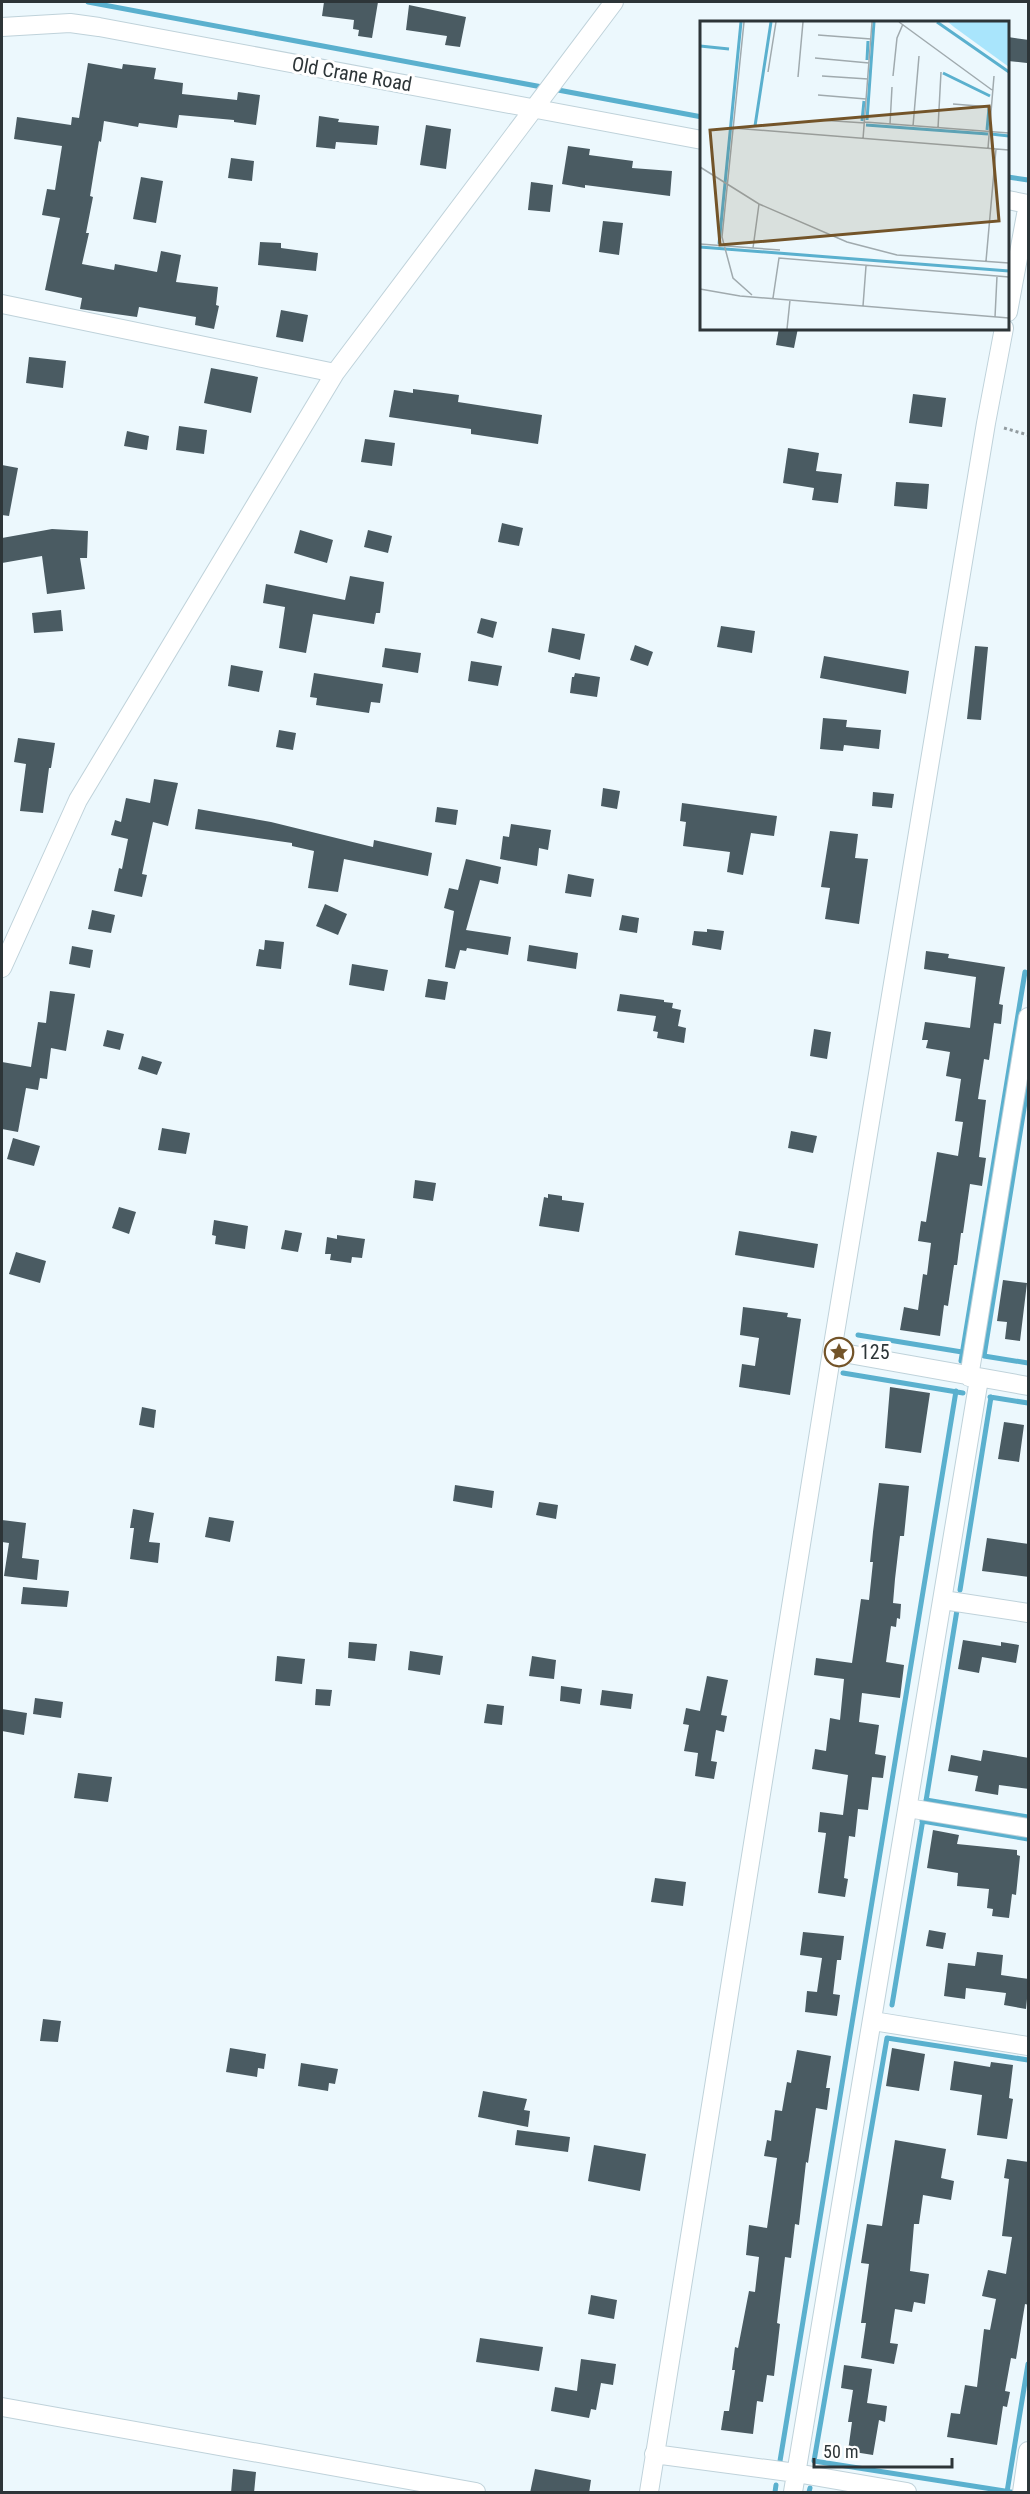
<svg xmlns="http://www.w3.org/2000/svg" width="1030" height="2494" viewBox="0 0 1030 2494" font-family="'Roboto Condensed',sans-serif">
<style>
.lines{fill:none;stroke-linecap:round;stroke-linejoin:round}
.stream{stroke:#5ab0ce;stroke-width:5}
.building{fill:#4a5b62}
.minor-casing{stroke:#bfd2da;stroke-width:20}
.path{stroke:#929ca0;stroke-width:3;stroke-dasharray:3 3;stroke-linecap:butt}
.minor{stroke:#fff;stroke-width:18}
.labels{text-anchor:middle;dominant-baseline:central;stroke-width:6;stroke-linejoin:round;paint-order:stroke}
.street-label{font-size:20px;fill:#2d3538;stroke:#fff}
.poi-label{font-size:20px;fill:#2d3538;stroke:#fff;text-anchor:start}
.inset-river{fill:none;stroke:#5ab0ce;stroke-width:3}
.inset-road{fill:none;stroke:#a0aaae;stroke-width:1.5}
.view{fill:#735429;fill-opacity:0.15;stroke:#735429;stroke-width:3}
.inset-edge{fill:none;stroke:#2d3538;stroke-width:3}
</style>
<rect width="100%" height="100%" fill="#ecf8fd"/>
<g class="lines">
<path class="stream" d="M88,2L702,117
M1008,177L1028,180
M858,1335L962,1352
M984,1356L1028,1084
M984,1356L1028,1363
M961,1361L1025,972
M843,1373L963,1393
M990,1397L1028,1403
M960,1590L991,1397
M926,1800L1028,1817
M926,1801L957,1610
M922,1821L1028,1839
M892,2005L923,1819
M780,2461L956,1391
M775,2492L776,2485
M809,2492L810,2488
M1007,2492L1028,2364
M1011,2492L814,2461L887,2038L1028,2060"/>
</g>
<path class="building" d="M324,2H378L372,38L358,36L359,30L353,29L354,20L322,16Z
M409,5L466,17L460,47L445,45L447,36L406,30Z
M1008,37L1029,40L1027,63L1008,61Z
M88,63L122,69L123,64L156,68L154,79L183,83L182,94L237,100L238,92L260,95L256,125L234,122V120L179,115L177,128L139,123L138,127L104,121L101,142L99,141L90,196L93,197L86,233H89L82,264L114,270L115,264L157,272L161,251L181,255L176,282L218,287L216,305L219,306L214,329L195,325L196,317L139,307L137,317L80,309L82,298L45,290L60,218L42,215L47,189L55,190L62,146L14,139L17,117L71,125L72,117L79,118Z
M319,116L339,119L338,122L379,126L377,145L336,142L335,149L316,147Z
M426,125L451,129L446,169L420,165Z
M568,146L590,149L589,155L633,161L632,168L672,171L670,196L585,185V188L562,184Z
M231,158L254,161L252,181L228,178Z
M141,177L163,181L156,223L133,219Z
M531,182L553,185L550,212L528,210Z
M603,221L623,223L619,255L599,252Z
M260,242L281,243V248L318,253L316,271L258,265Z
M281,310L308,315L303,342L276,337Z
M779,328H798L794,348L776,345Z
M29,357L66,361L63,388L26,383Z
M211,368L258,377L251,413L204,403Z
M413,389L459,395L458,402L542,415L538,444L471,434V429L389,417L394,390L413,393Z
M913,394L946,398L942,427L909,423Z
M179,426L207,430L204,454L176,450Z
M127,431L149,436L147,450L124,446Z
M365,439L395,443L392,466L361,462Z
M788,448L819,453L816,471L842,474L838,503L812,500L814,488L783,483Z
M2,465L18,468L9,516L2,515Z
M896,482L929,484L927,509L894,506Z
M502,523L523,528L519,546L498,542Z
M52,529L88,531L87,558H80L85,589L47,594L42,556L2,563V538Z
M300,530L333,540L327,563L294,553Z
M368,530L392,536L388,553L364,547Z
M350,576L384,582L380,613H376L374,624L313,614L306,653L279,648L285,607L263,603L266,584L345,600Z
M61,610L63,631L34,633L32,613Z
M481,618L497,622L493,638L477,633Z
M721,626L755,631L752,653L717,647Z
M552,628L585,634L580,660L548,652Z
M635,645L653,652L648,666L630,660Z
M975,646L988,647L981,720L967,719Z
M385,648L421,653L418,673L382,667Z
M824,656L909,671L906,694L820,678Z
M471,661L502,666L498,686L468,681Z
M231,665L263,671L259,692L228,686Z
M314,673L383,684L380,703L371,702L369,713L316,705L317,698L310,697Z
M575,673L600,677L597,697L570,693L572,677H574Z
M823,718L847,720L846,727L881,730L879,749L844,745L843,751L820,749Z
M279,730L296,733L293,750L276,747Z
M18,738L55,743L51,768H49L43,813L20,811L26,764L14,762Z
M154,779L178,783L168,826L153,822L142,874L147,875L142,897L114,891L119,868L122,869L128,839L111,835L115,820L121,822L126,798L150,803Z
M603,788L620,791L617,809L601,806Z
M873,792L894,794L892,808L872,806Z
M682,803L777,816L774,836L751,833L743,875L727,872L730,852L683,846L686,822L680,821Z
M437,807L458,810L456,825L435,822Z
M198,809L271,822L373,847L374,840L432,853L428,876L344,859L338,892L308,888L314,851L292,846V843L195,829Z
M511,824L551,830L548,850L539,848L537,866L500,859L503,836L509,837Z
M830,831L858,834L855,858L868,859L859,924L825,919L830,888L821,887Z
M466,859L501,867L498,884L480,880L466,930L511,937L508,955L467,948L466,951L460,950L455,969L445,967L454,911L444,908L449,888L458,890Z
M568,874L594,879L591,897L565,893Z
M325,904L347,914L338,935L316,926Z
M92,910L115,915L111,933L88,929Z
M622,915L639,918L637,933L619,930Z
M707,929L724,931L721,950L692,945L694,931L707,932Z
M265,940L284,942L281,969L256,966L259,949L264,950Z
M529,945L578,953L576,969L527,961Z
M72,946L93,950L90,968L69,964Z
M926,951L949,954L948,958L1005,967L999,1004L1003,1005L1001,1024L994,1023L989,1060L984,1059L978,1099L986,1100L979,1157L986,1158L982,1186L970,1184L963,1233H961L957,1265H954L948,1306L944,1305L940,1336L900,1330L904,1307L918,1310L923,1274L927,1275L931,1243L918,1241L921,1221L926,1222L937,1152L958,1156L963,1122L955,1121L961,1079L946,1076L950,1052L926,1048L928,1040H922L925,1022L970,1028L976,977L924,969Z
M352,964L388,970L384,991L349,985Z
M428,979L448,982L445,1000L425,997Z
M50,991L75,994L66,1051L51,1048L47,1079L40,1078L38,1090L26,1088L18,1132L2,1129V1062L31,1067L38,1022L46,1023Z
M620,994L664,1000V1002L673,1003L672,1008L681,1010L678,1026L686,1028L684,1043L657,1038L658,1032L653,1031L656,1016L617,1011Z
M814,1029L831,1032L827,1059L810,1056Z
M107,1030L124,1034L120,1050L103,1046Z
M142,1056L162,1062L157,1075L138,1069Z
M162,1128L190,1133L186,1154L158,1150Z
M791,1131L817,1136L813,1153L788,1148Z
M13,1138L40,1146L34,1166L7,1159Z
M415,1180L436,1183L433,1201L413,1198Z
M548,1194L562,1196V1200L584,1203L579,1232L539,1226L544,1197L548,1198Z
M119,1207L136,1212L129,1234L112,1228Z
M214,1220L248,1226L245,1249L215,1244L216,1236L212,1235Z
M285,1230L302,1233L298,1252L281,1249Z
M739,1231L818,1244L814,1268L735,1255Z
M337,1235L365,1239L362,1258L352,1257L351,1263L330,1260L331,1254H325L327,1237L337,1239Z
M16,1252L46,1261L40,1283L9,1274Z
M1003,1280L1027,1283L1020,1341L1005,1339L1007,1322L997,1321Z
M743,1307L788,1313L787,1317L801,1319L790,1395L739,1387L742,1364L755,1366L759,1338L740,1335Z
M890,1387L930,1393L921,1453L885,1448Z
M142,1407L156,1410L154,1428L139,1425Z
M1004,1422L1024,1425L1019,1462L998,1459Z
M879,1483L909,1486L904,1536H900L895,1579L893,1603L901,1604L900,1619L897,1618L896,1627L891,1626L886,1662L904,1665L900,1698L862,1693L859,1722L879,1725L875,1754L886,1756L883,1778L872,1777L868,1810L858,1809L855,1837L849,1836L844,1878L848,1879L845,1897L818,1893L826,1833L818,1832L820,1812L843,1815L848,1775L812,1769L815,1749L826,1751L830,1718L840,1720L844,1679L814,1675L816,1658L852,1663L861,1599L869,1600L873,1562H870L873,1532Z
M455,1485L494,1491L492,1508L453,1501Z
M539,1502L558,1505L556,1519L536,1515Z
M133,1509L154,1513L149,1542L160,1543L158,1563L130,1559L134,1528H130Z
M209,1517L234,1521L230,1542L205,1537Z
M2,1520L26,1523L22,1558L39,1560L37,1580L4,1576L9,1543L2,1542Z
M987,1538L1029,1544V1577L982,1571Z
M23,1587L69,1591L67,1607L21,1604Z
M963,1640L1001,1646V1642L1019,1645L1016,1663L982,1657L979,1673L958,1669Z
M349,1642L377,1644L375,1661L348,1658Z
M410,1651L443,1656L440,1675L408,1670Z
M277,1656L305,1659L302,1684L275,1681Z
M532,1656L556,1660L554,1679L529,1676Z
M707,1676L728,1680L721,1715L727,1716L724,1732L716,1730L711,1761L717,1762L714,1779L695,1776L698,1753L684,1751L689,1725L683,1724L686,1708L700,1711Z
M561,1686L582,1689L580,1704L560,1701Z
M316,1689L332,1690L330,1706L315,1705Z
M602,1690L633,1694L631,1709L600,1705Z
M35,1698L63,1702L61,1718L33,1714Z
M487,1704L504,1706L502,1725L484,1723Z
M2,1709L27,1713L24,1735L2,1731Z
M983,1750L1029,1758V1789L999,1785L998,1795L975,1791L978,1776L948,1771L951,1755L981,1761Z
M78,1773L112,1777L108,1802L74,1798Z
M933,1830L959,1835L957,1844L1017,1850V1855L1020,1856L1016,1895L1012,1894L1009,1918L992,1916L993,1909L987,1908L989,1889L957,1886L958,1873L927,1868Z
M655,1878L686,1882L683,1906L651,1902Z
M929,1930L946,1933L943,1949L926,1946Z
M803,1932L844,1936L841,1960H837L833,1994L840,1995L837,2016L805,2012L807,1991L817,1992L822,1958L800,1955Z
M977,1952L1003,1955L1001,1975L1029,1979L1026,2009L1004,2005L1006,1993L966,1988L965,1999L944,1996L948,1963L975,1966Z
M43,2019L61,2021L58,2042L40,2041Z
M230,2048L266,2054L264,2069L258,2068L257,2077L226,2072Z
M892,2048L925,2054L919,2091L886,2086Z
M797,2050L831,2056L826,2088H830L827,2110L816,2108L808,2163L806,2162L799,2225L795,2224L791,2258L785,2257L777,2323L780,2324L774,2376L767,2375L763,2402L757,2401L753,2434L721,2430L724,2411H729L735,2370H732L735,2347L738,2348L749,2291L755,2292L759,2257L746,2255L749,2225L767,2228L777,2158L764,2156L767,2140L771,2141L775,2110L782,2111L787,2082L791,2083Z
M954,2061L990,2067L991,2062L1013,2065L1009,2098L1013,2099L1007,2139L977,2135L982,2095L950,2090Z
M301,2063L338,2069L335,2084L329,2083L328,2091L298,2086Z
M483,2091L527,2099L524,2110L530,2111L528,2127L478,2117Z
M517,2130L570,2137L568,2152L515,2145Z
M895,2140L946,2149L941,2178L954,2181L951,2200L923,2195L919,2224H914L910,2271L929,2274L925,2304L914,2302L912,2312L895,2309L890,2343L898,2344L894,2364L861,2358L866,2323H861L869,2264L861,2263L867,2224L882,2226Z
M594,2145L646,2154L640,2191L588,2181Z
M1007,2159L1029,2162V2305L1025,2304L1016,2359L1011,2358L1005,2391L1010,2392L1007,2407L1003,2406L997,2445L947,2437L951,2413L960,2414L965,2385L977,2387L984,2329L990,2330L996,2299L982,2296L988,2270L1006,2274L1012,2237L1002,2236L1009,2179L1004,2178Z
M591,2295L617,2300L614,2319L588,2314Z
M480,2338L543,2347L539,2371L476,2362Z
M581,2359L616,2364L613,2385L601,2383L596,2410L591,2409L589,2418L551,2411L555,2387L577,2391Z
M844,2365L872,2369L867,2403L887,2406L885,2422L879,2420L873,2455L848,2451L852,2422H848L853,2390L841,2388Z
M233,2469L256,2472L254,2493H231Z
M535,2469L591,2480L589,2493H530Z"/>
<g class="lines">
<g class="minor-casing">
<path id="minor" d="M2,27L70,23L99,27L702,140
M1008,200L1028,204
M2,304L335,373
M1008,312L1028,204
M2,968L78,800L335,373L614,2
M832,1351L1028,1386
M969,1377L1028,1017
M943,1600L1028,1613
M908,1808L1028,1828
M873,2021L1028,2046
M2,2407L476,2492
M654,2454L796,2473L907,2492
M649,2492L832,1351L986,423L1004,328
M793,2492L979,1379
M1022,2492L1028,2451"/>
</g>
<path class="path" d="M1004,428L1028,435"/>
<use href="#minor" class="minor"/>
</g>
<defs>
<g id="sight-ring" transform="scale(1.5)"><circle r="9.5" fill="#fff" stroke="#735429" stroke-width="1.5"/><path d="M0-6L1.8-2.2L6-1.7L2.9 1.2L3.7 5.4L0 3.3L-3.7 5.4L-2.9 1.2L-6-1.7L-1.8-2.2Z" fill="#735429"/></g>
</defs>
<g fill-rule="evenodd">
<use href="#sight-ring" x="839" y="1352"/>
</g>
<g class="labels">
<g class="street-label">
<text transform="translate(352 74) rotate(10)">Old Crane Road</text>
</g>
<g class="poi-label">
<text x="860" y="1352">125</text>
</g>
</g>
<g transform="translate(700 21)">
<rect width="309" height="309" fill="#ecf8fd"/>
<path d="M248,1H309V46L254,6Z" fill="#a9e5fc"/>
<path class="inset-river" d="M237,1L309,51M0,25L29,28M167,39L168,20M243,52L290,75M167,99L174,1M162,100L164,80M166,104L288,113M55,105L71,1M287,109L289,87M291,113L309,115M19,223L41,1M0,226L309,250"/>
<path class="inset-road" d="M44,1L22,216L33,257L52,274M199,1L292,69M118,14L171,18M115,37L169,42M68,51L76,1M122,55L168,58M193,55L197,17L203,3M98,56L103,1M118,74L166,78M253,83L291,86M120,99L165,102M165,101L309,112M190,103L192,66M213,105L219,35M33,107L309,129M238,107L241,51M163,118L172,1M288,127L294,55M0,146L59,183L147,221L197,234L309,242M0,223L80,229M53,227L59,183M286,240L296,128M0,268L40,275L309,297M73,277L79,237L309,256M163,285L166,245M295,296L297,255M87,308L90,279"/>
<path class="view" d="M289,85L299,200L20,224L10,109Z"/>
<rect width="309" height="309" class="inset-edge"/>
</g>
<rect width="1030" height="2494" fill="none" stroke="#2d3538" stroke-width="6"/>
<path d="M814 2458v9h138v-9" fill="none" stroke="#2d3538" stroke-width="3"/>
<text x="823" y="2458" font-size="18" fill="#2d3538" stroke="#ffffff" stroke-width="4.5" paint-order="stroke">50 m</text>
</svg>
